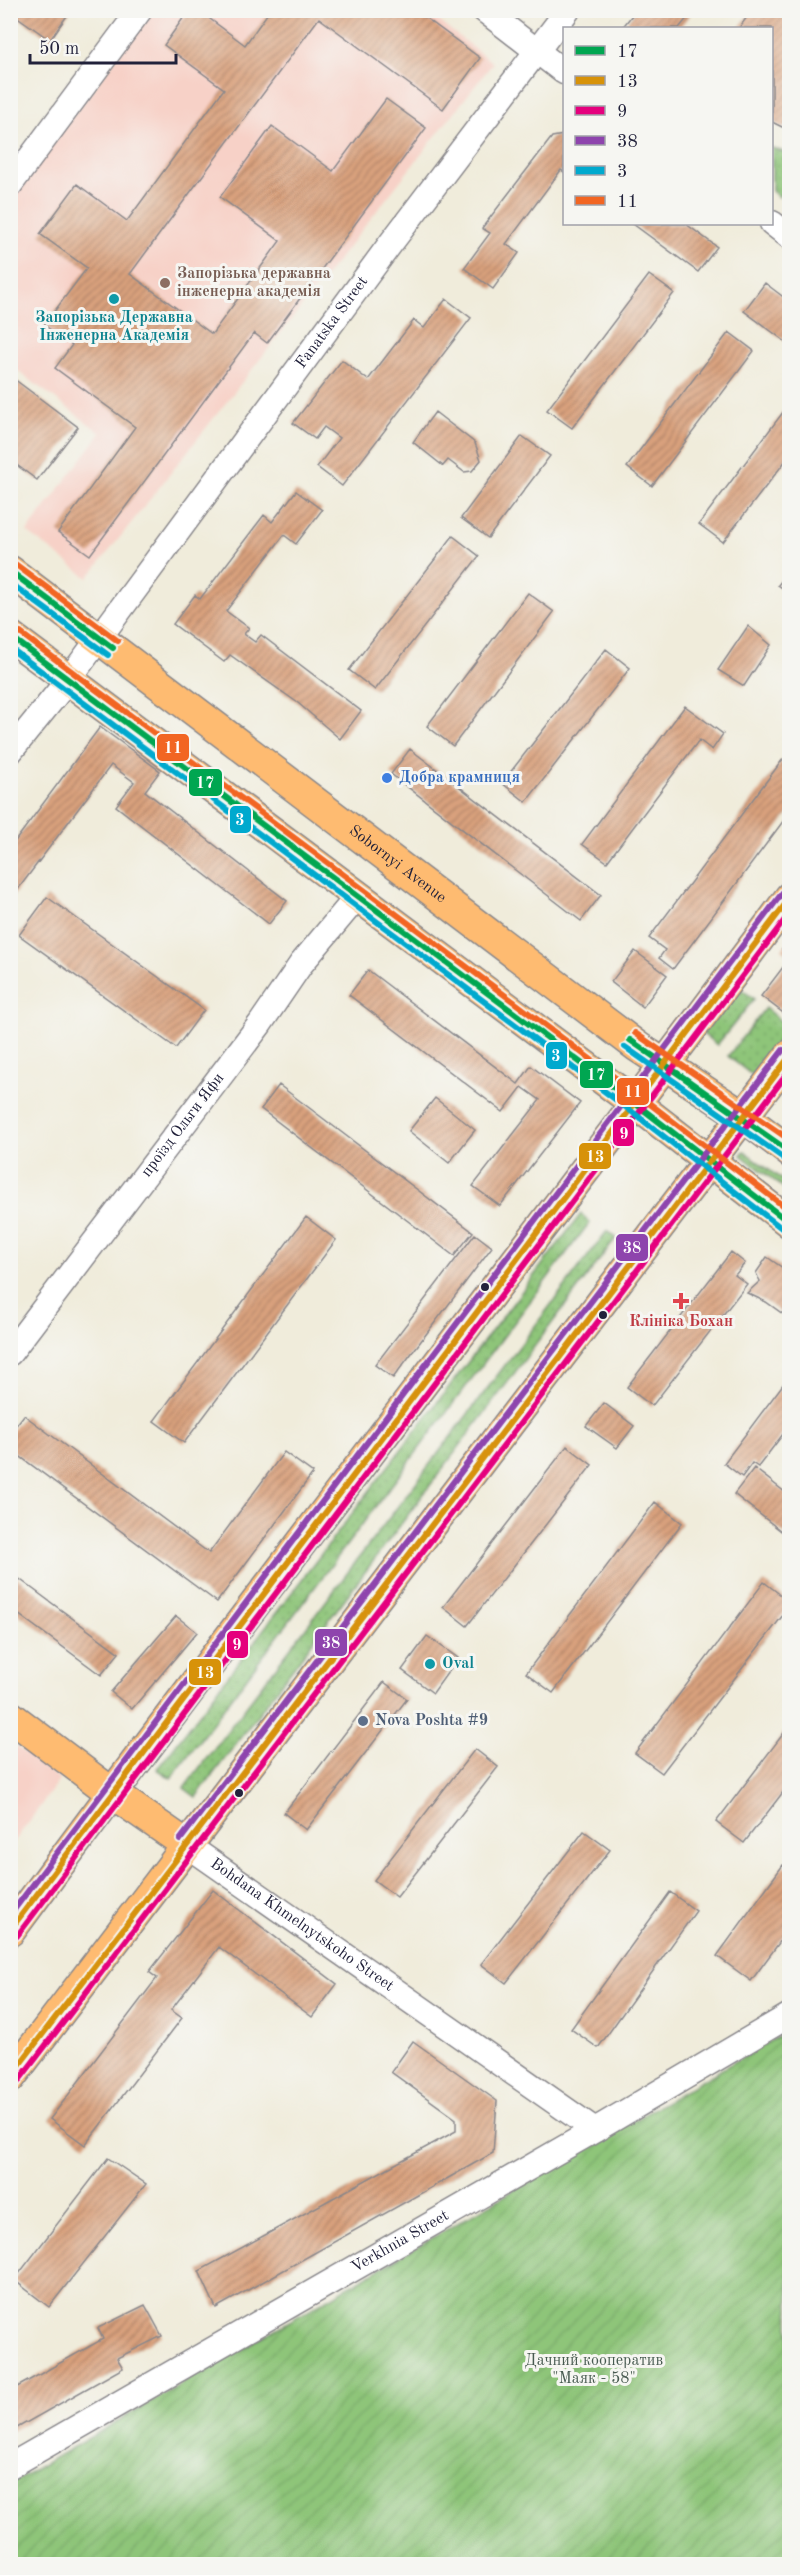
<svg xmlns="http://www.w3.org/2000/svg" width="800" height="2575" viewBox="0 0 800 2575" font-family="'Old Standard TT',serif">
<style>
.built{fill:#f7d1c7}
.grass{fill:url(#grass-dots);stroke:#58745a;stroke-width:1.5}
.garden{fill:url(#garden-furrows);stroke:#58745a;stroke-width:1.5}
.building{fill:url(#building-hatch)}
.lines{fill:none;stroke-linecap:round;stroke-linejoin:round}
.minor-casing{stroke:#89878b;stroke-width:27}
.major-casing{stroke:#89878b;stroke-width:33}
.minor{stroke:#fff;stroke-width:24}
.major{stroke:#febb71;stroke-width:30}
.bus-1-casing{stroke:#f6f6f2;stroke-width:10}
.bus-2-casing{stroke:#f6f6f2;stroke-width:10}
.bus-3-casing{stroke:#f6f6f2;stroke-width:10}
.bus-4-casing{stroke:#f6f6f2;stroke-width:10}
.bus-5-casing{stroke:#f6f6f2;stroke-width:10}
.bus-6-casing{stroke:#f6f6f2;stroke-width:10}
.bus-1{stroke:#00a651;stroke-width:6}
.bus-2{stroke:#d79209;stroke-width:6}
.bus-3{stroke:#e5007d;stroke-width:6}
.bus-4{stroke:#8e44ad;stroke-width:6}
.bus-5{stroke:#00a9ce;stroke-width:6}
.bus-6{stroke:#f26522;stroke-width:6}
.education-dot{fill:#8d6e63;stroke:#f6f6f2;stroke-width:2}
.culture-dot{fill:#0f9aa8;stroke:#f6f6f2;stroke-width:2}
.shop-dot{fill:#3f7fe0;stroke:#f6f6f2;stroke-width:2}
.bus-dot{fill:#22223b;stroke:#f6f6f2;stroke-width:2}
.health-dot{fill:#e0444e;stroke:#f6f6f2;stroke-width:2}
.service-dot{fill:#5c6f8a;stroke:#f6f6f2;stroke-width:2}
.labels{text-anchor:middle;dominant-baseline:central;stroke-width:6;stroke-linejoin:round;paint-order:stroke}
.education-label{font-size:16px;font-weight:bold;fill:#785e54;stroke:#f6f6f2;text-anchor:start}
.culture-label{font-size:16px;font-weight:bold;fill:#0d838f;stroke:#f6f6f2}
.street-label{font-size:16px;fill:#22223b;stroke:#f6f6f2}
.shop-label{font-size:16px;font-weight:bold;fill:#366cbe;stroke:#f6f6f2;text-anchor:start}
.health-label{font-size:16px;font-weight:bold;fill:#be3a42;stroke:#f6f6f2}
.service-label{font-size:16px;font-weight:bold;fill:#4e5e75;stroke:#f6f6f2;text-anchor:start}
.park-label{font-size:16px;fill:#485b51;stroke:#f6f6f2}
.line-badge{stroke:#f6f6f2;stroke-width:2}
.badge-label{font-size:16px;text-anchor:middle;font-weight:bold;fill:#fff}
</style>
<defs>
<pattern id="grass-dots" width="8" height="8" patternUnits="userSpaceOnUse" patternTransform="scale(1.5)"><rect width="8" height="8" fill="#8ec579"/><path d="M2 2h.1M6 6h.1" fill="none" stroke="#7aa96a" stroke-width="1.8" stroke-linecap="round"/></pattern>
<pattern id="garden-furrows" width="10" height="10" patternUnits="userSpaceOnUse" patternTransform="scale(1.5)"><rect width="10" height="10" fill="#8ec579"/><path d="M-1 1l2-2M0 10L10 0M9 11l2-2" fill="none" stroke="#7aa96a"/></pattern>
<pattern id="building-hatch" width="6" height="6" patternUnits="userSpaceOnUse" patternTransform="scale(1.5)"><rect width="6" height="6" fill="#d9a17d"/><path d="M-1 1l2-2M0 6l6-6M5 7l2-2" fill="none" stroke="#b08368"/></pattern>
</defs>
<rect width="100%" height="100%" fill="#f6f6f2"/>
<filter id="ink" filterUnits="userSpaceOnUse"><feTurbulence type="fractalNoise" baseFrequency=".0167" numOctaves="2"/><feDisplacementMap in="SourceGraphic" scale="12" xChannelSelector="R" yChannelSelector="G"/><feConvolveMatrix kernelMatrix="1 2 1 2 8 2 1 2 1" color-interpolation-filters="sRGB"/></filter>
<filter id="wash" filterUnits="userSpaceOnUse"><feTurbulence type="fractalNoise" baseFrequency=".008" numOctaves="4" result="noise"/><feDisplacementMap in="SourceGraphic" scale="24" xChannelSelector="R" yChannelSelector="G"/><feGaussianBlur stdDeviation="1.35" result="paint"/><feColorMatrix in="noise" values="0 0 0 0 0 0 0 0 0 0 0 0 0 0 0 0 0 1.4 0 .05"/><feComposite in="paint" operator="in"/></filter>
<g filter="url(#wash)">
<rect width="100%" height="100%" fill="#f0ecdb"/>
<path class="built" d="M152,11H426L493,63L88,578L27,532L101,433L11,366L10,199Z
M11,1743L60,1779L11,1846Z"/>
<path class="grass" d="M772,148L789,154V182L779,197L772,191Z
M735,984L754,999L717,1045L698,1030Z
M765,1008L789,1028L753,1076L728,1056Z
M744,1151L789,1185V1192L741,1155Z
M581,1214L590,1222L171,1778L157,1769Z
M607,1231L616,1238L196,1797L184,1788Z"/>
<path class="garden" d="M789,2030V2564H11L10,2484Z"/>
<g id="blocks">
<path class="building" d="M10,10H71L50,40L16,16L10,24Z
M189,10H198L245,45L270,10H415L480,58L443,109L319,18L130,274L212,334L280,241L220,197L272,126L333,171L386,99L426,128L267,343L254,333L90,555L58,532L135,427L55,368L72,345L44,325L87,268L40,234L77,184L127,221L224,89L164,45Z
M636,10H694L679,28H622Z
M752,10H790V126L782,127L772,122V28H739Z
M564,135V172L561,170L506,244L519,253L493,289L464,268L490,233L482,228L552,137Z
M633,224H686L717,247L698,272Z
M649,275L674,293L572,428L547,410Z
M765,283L790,302V345L744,311Z
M446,299L471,318L342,486L317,467L339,438L324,427L315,439L293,423L342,360L368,380L414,320L424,328Z
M729,332L754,351L652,486L627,467Z
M10,376L78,427L37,480L10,460Z
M790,403V455L723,542L699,524Z
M435,412L475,443L481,460L472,471L464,472L448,460L443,466L413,442Z
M522,436L550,456L488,538L461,518Z
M296,491L322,510L296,544L284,535L226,611L249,628L244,634L255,642L261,635L361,711L340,739L298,703L230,655L224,662L173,624L195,595L200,599L264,515L272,522Z
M453,536L479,556L375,690L349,670Z
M790,570V593L778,585Z
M528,593L554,612L453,746L427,726Z
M748,626L771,645L744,686L718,670Z
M606,649L630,668L526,802L502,783Z
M685,706L723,734L712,750L699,740L607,862L582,844Z
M100,727L160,771L145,791L287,901L269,924L116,806L134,782L111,765L10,900V848Z
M410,749L601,895L581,921L391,774Z
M783,759L790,764V812L673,969L659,958L665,950L649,938Z
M47,897L204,1010L176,1048L19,935Z
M790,939V956L782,949Z
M635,951L667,975L643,1007L611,982Z
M790,958V1018L761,996Z
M368,970L518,1084L531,1066L580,1103L500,1206L473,1186L540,1100L522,1087L503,1112L349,995Z
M279,1085L473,1232L454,1256L261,1109Z
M435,1098L475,1130L449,1163L409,1131Z
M306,1217L336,1240L184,1443L154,1421Z
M475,1234L492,1247L393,1378L375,1365Z
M731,1252L745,1263L735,1275L747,1284L652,1406L627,1387Z
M767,1257L790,1273V1319L766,1302L747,1293L760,1281L756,1273Z
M790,1375V1425L758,1467L752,1463L742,1477L724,1463Z
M604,1403L634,1426L617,1448L586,1426Z
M24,1415L209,1553L284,1452L313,1473L217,1602L10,1449V1433Z
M567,1446L592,1465L467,1626L443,1607Z
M754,1468L790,1496V1538L734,1494Z
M655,1502L682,1523L553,1693L526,1673Z
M10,1572L119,1653L101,1675L10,1608Z
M764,1582L790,1602V1606L662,1773L635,1753Z
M176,1616L197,1632L132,1709L111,1692Z
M427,1636L458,1658L433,1693L402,1670Z
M384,1682L407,1699L306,1830L284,1813Z
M790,1725V1783L744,1843L716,1822Z
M475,1749L498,1767L397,1897L374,1880Z
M584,1831L610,1850L506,1983L481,1964Z
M783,1865L790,1869V1928L751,1981L717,1956Z
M213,1890L337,1984L312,2017L219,1947L171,2010L182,2018L85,2145L50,2119L157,1978L149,1972Z
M670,1892L696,1911L598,2048L571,2029Z
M413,2041L497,2101L493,2153L216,2308L199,2271L456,2131V2119L391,2072Z
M108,2158L146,2184L49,2307L14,2280Z
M145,2305L162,2336L117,2358L123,2368L10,2432V2391L103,2339L98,2328Z"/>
</g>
</g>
<g filter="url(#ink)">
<use href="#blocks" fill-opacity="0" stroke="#89878b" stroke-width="1.5"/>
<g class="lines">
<g class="minor-casing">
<g id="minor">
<path d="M484,10L564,72"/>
<path d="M10,185L140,10"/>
<path d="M772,223L790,237"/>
<path id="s1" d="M10,752L69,679L391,243L568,10"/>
<path id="s2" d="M10,1353L260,1024L301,964L357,897"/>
<path id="s3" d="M187,1845L595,2130"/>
<path id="s4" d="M10,2466L595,2130L790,2015"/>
</g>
</g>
<g class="major-casing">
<g id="major">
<path id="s5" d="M10,571L638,1047L744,1117L790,1152"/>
<path d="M10,636L636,1104L790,1223"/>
<path d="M10,1716L112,1793L187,1845"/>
<path d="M10,1931C266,1583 533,1244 790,897"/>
<path d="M10,2078L790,1055"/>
</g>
</g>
<use href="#minor" class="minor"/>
<use href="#major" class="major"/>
<g class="bus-1-casing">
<path id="bus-1" d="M10,571L113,648
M10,636L636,1104L790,1223
M630,1040L790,1152"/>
</g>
<g class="bus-2-casing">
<path id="bus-2" d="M10,1930L790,898
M10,2077L790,1056"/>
</g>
<g class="bus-3-casing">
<path id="bus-3" d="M17,1936L790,913
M17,2083L790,1070"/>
</g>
<g class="bus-4-casing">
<path id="bus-4" d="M180,1840L783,1050
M10,1915L783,892"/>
</g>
<g class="bus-5-casing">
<path id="bus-5" d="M10,583L108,655
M10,648L631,1111L784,1230
M625,1047L785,1159"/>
</g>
<g class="bus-6-casing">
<path id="bus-6" d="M15,564L118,641
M15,629L641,1097L790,1211
M635,1033L790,1140"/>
</g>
<use href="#bus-1" class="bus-1"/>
<use href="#bus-2" class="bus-2"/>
<use href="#bus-3" class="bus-3"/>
<use href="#bus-4" class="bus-4"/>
<use href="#bus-5" class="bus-5"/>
<use href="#bus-6" class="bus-6"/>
</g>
</g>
<circle class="education-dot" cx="165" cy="283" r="6"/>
<g class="culture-dot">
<circle cx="114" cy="299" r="6"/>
<circle cx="430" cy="1664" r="6"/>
</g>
<circle class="shop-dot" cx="387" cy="778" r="6"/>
<g class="bus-dot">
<circle cx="485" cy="1287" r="5"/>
<circle cx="603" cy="1315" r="5"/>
<circle cx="239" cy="1793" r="5"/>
</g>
<path class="health-dot" d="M678 1292h6v6h6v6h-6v6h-6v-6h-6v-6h6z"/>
<circle class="service-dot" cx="363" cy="1721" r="6"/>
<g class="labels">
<g class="education-label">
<text x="177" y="274">Запорізька державна<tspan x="177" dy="18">інженерна академія</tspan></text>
</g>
<g class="culture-label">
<text x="114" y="318">Запорізька Державна<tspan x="114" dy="18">Інженерна Академія</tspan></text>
<text x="442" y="1664" text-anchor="start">Oval</text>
</g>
<g class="street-label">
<text stroke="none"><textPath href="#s1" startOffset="537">Fanatska Street</textPath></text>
<text stroke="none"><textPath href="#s5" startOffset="486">Sobornyi Avenue</textPath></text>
<text stroke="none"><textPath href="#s2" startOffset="286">проїзд Ольги Яфи</textPath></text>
<text stroke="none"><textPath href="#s3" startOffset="140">Bohdana Khmelnytskoho Street</textPath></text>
<text stroke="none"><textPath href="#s4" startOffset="450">Verkhnia Street</textPath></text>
</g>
<g class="shop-label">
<text x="399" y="778">Добра крамниця</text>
</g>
<g class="health-label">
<text x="681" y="1322">Клініка Бохан</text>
</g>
<g class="service-label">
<text x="375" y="1721">Nova Poshta #9</text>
</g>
<g class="park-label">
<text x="594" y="2361">Дачний кооператив<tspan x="594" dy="18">"Маяк - 58"</tspan></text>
</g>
</g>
<g class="line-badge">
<rect x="156" y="733" width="34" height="29" rx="6" fill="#f26522"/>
<rect x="188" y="768" width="35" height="29" rx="6" fill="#00a651"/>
<rect x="229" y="805" width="23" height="29" rx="6" fill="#00a9ce"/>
<rect x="545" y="1041" width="23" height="29" rx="6" fill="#00a9ce"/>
<rect x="579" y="1060" width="35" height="29" rx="6" fill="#00a651"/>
<rect x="616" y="1077" width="34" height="29" rx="6" fill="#f26522"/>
<rect x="612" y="1118" width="23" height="29" rx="6" fill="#e5007d"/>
<rect x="578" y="1142" width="34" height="28" rx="6" fill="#d79209"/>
<rect x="615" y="1233" width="34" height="29" rx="6" fill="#8e44ad"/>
<rect x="314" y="1628" width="34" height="29" rx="6" fill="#8e44ad"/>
<rect x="226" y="1630" width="23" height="29" rx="6" fill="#e5007d"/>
<rect x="188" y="1658" width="34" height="28" rx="6" fill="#d79209"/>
</g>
<g class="badge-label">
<text x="173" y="753">11</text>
<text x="205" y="788">17</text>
<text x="240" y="825">3</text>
<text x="556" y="1061">3</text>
<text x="596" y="1080">17</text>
<text x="633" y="1097">11</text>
<text x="624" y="1139">9</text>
<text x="595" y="1162">13</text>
<text x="632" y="1253">38</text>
<text x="331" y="1648">38</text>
<text x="237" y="1650">9</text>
<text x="205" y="1678">13</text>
</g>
<rect width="800" height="2575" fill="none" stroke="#f6f6f2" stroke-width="36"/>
<rect x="563" y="27" width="210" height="198" fill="#f6f6f2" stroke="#a1a1a9" stroke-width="1.5"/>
<rect x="575" y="46" width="30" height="9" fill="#00a651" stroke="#a1a1a9" stroke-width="1.5"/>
<text x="617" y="57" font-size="18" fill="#22223b">17</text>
<rect x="575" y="76" width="30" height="9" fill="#d79209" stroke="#a1a1a9" stroke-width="1.5"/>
<text x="617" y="87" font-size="18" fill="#22223b">13</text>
<rect x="575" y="106" width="30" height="9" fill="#e5007d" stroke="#a1a1a9" stroke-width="1.5"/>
<text x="617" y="117" font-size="18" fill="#22223b">9</text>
<rect x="575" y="136" width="30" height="9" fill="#8e44ad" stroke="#a1a1a9" stroke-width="1.5"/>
<text x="617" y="147" font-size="18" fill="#22223b">38</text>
<rect x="575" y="166" width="30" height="9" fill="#00a9ce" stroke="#a1a1a9" stroke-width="1.5"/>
<text x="617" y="177" font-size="18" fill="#22223b">3</text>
<rect x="575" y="196" width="30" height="9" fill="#f26522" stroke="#a1a1a9" stroke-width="1.5"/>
<text x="617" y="207" font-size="18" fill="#22223b">11</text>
<path d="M30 54v9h146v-9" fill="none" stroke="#22223b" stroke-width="3"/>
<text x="39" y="54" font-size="18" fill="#22223b" stroke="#f6f6f2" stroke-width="4.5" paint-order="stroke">50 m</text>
</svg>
